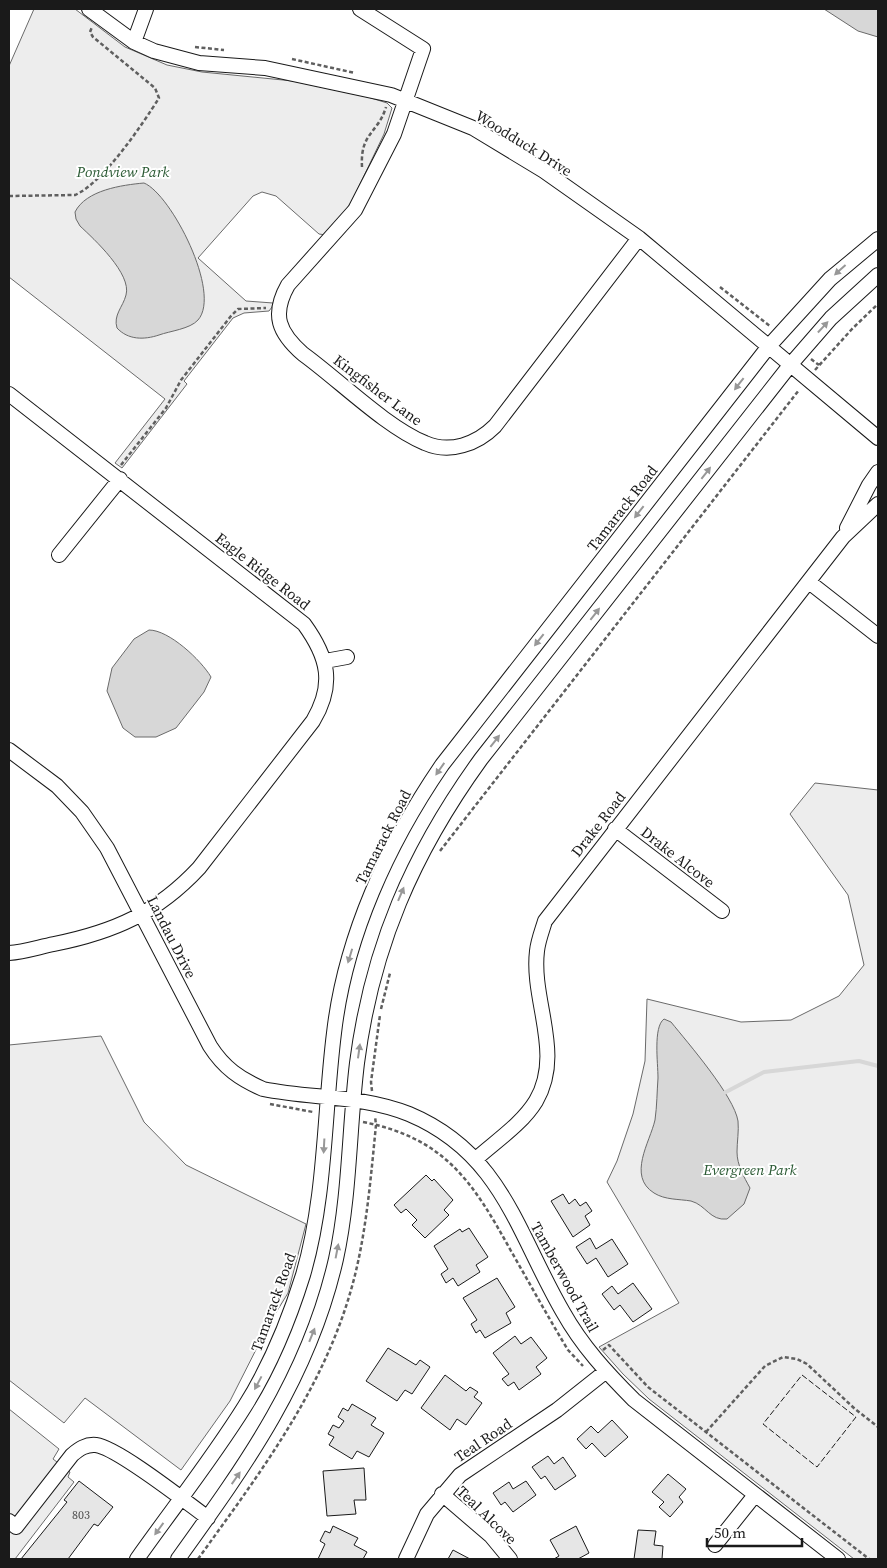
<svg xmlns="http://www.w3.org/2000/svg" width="887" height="1568" viewBox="0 0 887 1568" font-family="'Source Serif 4',serif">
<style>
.built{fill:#ededed;stroke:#6a6a6a}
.water{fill:#d7d7d7;stroke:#6a6a6a}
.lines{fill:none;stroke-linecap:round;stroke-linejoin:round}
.stream{stroke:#d7d7d7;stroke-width:4}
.building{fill:#e6e6e6;stroke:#1a1a1a}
.minor-casing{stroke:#1a1a1a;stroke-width:16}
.path{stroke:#5f5f5f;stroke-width:2.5;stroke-dasharray:4 2.5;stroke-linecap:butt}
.minor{stroke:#fff;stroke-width:14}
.fence{stroke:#1a1a1a;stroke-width:1;stroke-dasharray:6 2.5;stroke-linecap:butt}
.oneway{fill:#989898}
.labels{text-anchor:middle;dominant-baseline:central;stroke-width:4;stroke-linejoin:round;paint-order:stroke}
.number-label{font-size:12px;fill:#4d4d4d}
.street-label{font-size:15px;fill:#1a1a1a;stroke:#fff}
.park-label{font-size:15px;font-style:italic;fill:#2b5a34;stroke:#fff}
</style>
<rect width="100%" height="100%" fill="#fff"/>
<path class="built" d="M34,9H75L125,47L167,65L202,72L293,81L368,97L387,103L392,108L384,134L351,203L326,235L319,234L276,196L262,192L253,196L198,258L246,301L273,303L272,307L269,311L244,313L233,318L184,381L187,384L122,468L115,463L165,399L9,277V66Z
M815,783L878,790V1559H854L649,1399L623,1374L599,1347L679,1303L607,1182L617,1161L633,1114L645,1061L647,999L741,1022L791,1020L839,996L864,965L848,895L790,814Z
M101,1036L144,1122L186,1165L306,1224L288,1293L269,1324L230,1401L181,1470L85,1398L64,1423L9,1380V1045Z
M9,1409L59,1449L53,1459L70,1472L68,1477L74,1482L15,1559H9Z"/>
<path class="water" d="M824,9H878V37L858,31Z
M144,183C171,194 222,293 198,320C190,329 170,331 159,335C144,340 128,340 117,328C113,315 123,307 126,295C132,274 94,239 80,226L76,219L75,212C86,190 122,185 144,183Z
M149,630C169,630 201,660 211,677L204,692L176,728L156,737H135L123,728L107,691L112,668L134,639Z
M664,1019L671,1022C688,1043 734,1096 738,1121C739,1131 737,1142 737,1152C737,1165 744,1177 750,1188L744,1204L727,1219C710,1221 706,1205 691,1201C679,1199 665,1200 654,1193C627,1176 650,1142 655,1120C657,1106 657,1091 658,1078C658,1063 653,1027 664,1019Z"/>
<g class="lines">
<path class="stream" d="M724,1093L764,1072L859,1061L878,1066"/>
</g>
<path class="building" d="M426,1175L432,1181L434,1179L453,1200L444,1210L449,1215L425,1238L412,1225L417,1220L406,1209L401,1213L394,1205Z
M563,1194L569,1204L575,1199L580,1206L586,1202L592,1211L585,1216L590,1225L573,1237L551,1201Z
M469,1228L488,1257L476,1265L480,1272L458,1286L453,1278L446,1283L441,1274L448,1269L434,1246L460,1229L462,1232Z
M590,1238L596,1249L612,1239L628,1264L608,1277L596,1258L587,1264L576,1247Z
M497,1278L515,1307L506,1313L511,1323L485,1338L480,1330L476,1333L471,1324L477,1320L463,1298Z
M633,1283L652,1309L633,1322L620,1305L614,1310L602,1294L612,1286L618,1294Z
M515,1336L521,1344L531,1337L547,1358L536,1367L541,1374L519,1390L514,1382L508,1386L502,1379L509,1374L493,1353Z
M388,1348L416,1365L420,1360L430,1367L412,1394L405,1390L397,1401L366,1381Z
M445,1375L466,1391L470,1387L478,1392L474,1397L482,1403L466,1425L457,1419L450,1430L421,1408Z
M352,1404L376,1418L371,1425L384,1433L369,1457L357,1451L352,1459L329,1445L334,1437L328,1434L333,1425L339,1428L344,1421L338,1417L343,1408L348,1411Z
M612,1420L628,1437L605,1457L592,1443L586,1449L577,1439L591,1426L598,1433Z
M548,1456L554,1464L563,1457L576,1476L555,1490L545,1476L541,1479L532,1467Z
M364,1468L366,1500H354L356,1514L327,1516L323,1471Z
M668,1474L686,1489L679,1497L683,1502L670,1517L659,1507L664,1502L652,1492Z
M79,1481L113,1507L98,1526L94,1524L68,1559H21L67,1502L64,1500Z
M526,1481L536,1495L513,1512L505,1502L501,1505L493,1493L509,1482L513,1489Z
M333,1526L358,1538L354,1545L367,1552L363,1559H318L325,1544L320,1541L325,1531L330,1533Z
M576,1526L589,1553L578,1559H554L559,1556L550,1540Z
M638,1530L656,1531L654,1545L663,1546L662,1559H634Z
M453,1550L470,1559H448Z"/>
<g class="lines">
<g class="minor-casing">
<path id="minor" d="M89,9L134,42L154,51L199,63L265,68L391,95L473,128L544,171L639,238L878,438
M360,9L423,49L394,134L355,210L288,285C271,315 279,333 303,354C339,380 386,427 425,443C450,454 477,444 495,426L639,238
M134,42L146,9
M9,394L304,624C328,657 335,684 313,721L199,868C157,913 114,932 54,944C39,947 24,952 9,953
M847,528L869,485L878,472
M59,555L120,479
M809,582L878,636
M325,661L347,657
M9,750L57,786L82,812L107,848L210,1046C224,1068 240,1079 263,1089C312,1099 362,1095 409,1114C502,1153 517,1233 563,1312C582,1346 607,1373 634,1400L838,1559
M615,829L722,911
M476,1159C496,1141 522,1124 536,1101C564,1053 531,1001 537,951C538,941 542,931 545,921L843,537L878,504
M442,1494L491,1536L510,1559
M9,1521L16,1527L72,1455C79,1449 86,1444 96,1445C118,1448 186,1502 208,1518
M715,1545L755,1495
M137,1559C173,1508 212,1459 245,1406C270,1366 289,1320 303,1275C326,1197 324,1113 334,1033C345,937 388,844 442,765L769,346L830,279L878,239
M178,1559C247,1463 309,1377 336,1259C350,1195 349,1129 357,1063C372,947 413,853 481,759L791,364L831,318L878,275
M406,1559L427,1514L460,1475L557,1410L605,1372"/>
</g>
<path class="path" d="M195,47L224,50
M292,59L355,73
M362,167C360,132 378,134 386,107
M9,196L75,195C103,183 142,125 159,98L155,88L93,37L90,32L92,27
M720,287L771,327
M811,359L819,365
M815,370L852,329L878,304
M121,465L166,408L181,380L231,316L238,309L266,308
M440,851L799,390
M381,1009L390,973
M372,1091L371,1082L380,1015
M270,1104L313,1112
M363,1122C445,1138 473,1182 511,1251C530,1284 548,1317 568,1350L583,1366
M603,1350L609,1345L648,1387L869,1559
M706,1432L765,1366L783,1357L797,1359L807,1364L855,1409L878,1427
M198,1559C262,1470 328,1384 355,1275C367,1226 371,1175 376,1125L375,1116"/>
<use href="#minor" class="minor"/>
<path class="fence" d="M802,1375L856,1417L817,1467L763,1424Z"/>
</g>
<defs><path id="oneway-solid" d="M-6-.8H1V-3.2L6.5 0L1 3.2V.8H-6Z" transform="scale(1.25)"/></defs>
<g class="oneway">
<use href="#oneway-solid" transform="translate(840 270) rotate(138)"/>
<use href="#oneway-solid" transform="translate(823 327) rotate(-47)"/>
<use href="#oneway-solid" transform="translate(739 384) rotate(128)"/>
<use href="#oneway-solid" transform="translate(706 473) rotate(-52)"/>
<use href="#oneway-solid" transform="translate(639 512) rotate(128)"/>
<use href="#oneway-solid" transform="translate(595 614) rotate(-52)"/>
<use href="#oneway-solid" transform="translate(539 640) rotate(128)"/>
<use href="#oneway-solid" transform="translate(495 741) rotate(-52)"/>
<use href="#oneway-solid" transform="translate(440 769) rotate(125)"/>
<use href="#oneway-solid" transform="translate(401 894) rotate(-67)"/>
<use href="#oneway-solid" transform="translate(350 956) rotate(107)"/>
<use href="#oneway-solid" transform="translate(359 1051) rotate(-82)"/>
<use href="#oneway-solid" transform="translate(324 1146) rotate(93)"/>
<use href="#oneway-solid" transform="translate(337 1251) rotate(-79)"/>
<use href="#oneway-solid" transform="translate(312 1335) rotate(-68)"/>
<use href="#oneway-solid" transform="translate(258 1383) rotate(118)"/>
<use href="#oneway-solid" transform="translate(236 1478) rotate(-55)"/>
<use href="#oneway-solid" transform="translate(159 1529) rotate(126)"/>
</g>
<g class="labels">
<g class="number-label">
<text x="81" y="1515">803</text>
</g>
<g class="street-label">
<text transform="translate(524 143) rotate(32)">Woodduck Drive</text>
<text transform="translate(378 390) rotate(37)">Kingfisher Lane</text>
<text transform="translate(622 508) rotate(-52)">Tamarack Road</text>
<text transform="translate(263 571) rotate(38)">Eagle Ridge Road</text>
<text transform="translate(598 824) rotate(-52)">Drake Road</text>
<text transform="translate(383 837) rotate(-63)">Tamarack Road</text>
<text transform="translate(678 857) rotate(38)">Drake Alcove</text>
<text transform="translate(172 937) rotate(63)">Landau Drive</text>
<text transform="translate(565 1277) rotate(61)">Tamberwood Trail</text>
<text transform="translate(273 1302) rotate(-70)">Tamarack Road</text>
<text transform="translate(483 1440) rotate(-34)">Teal Road</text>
<text transform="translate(487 1515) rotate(44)">Teal Alcove</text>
</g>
<g class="park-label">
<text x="123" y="171">Pondview Park</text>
<text x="750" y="1169">Evergreen Park</text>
</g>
</g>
<rect width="887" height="1568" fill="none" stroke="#1a1a1a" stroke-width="20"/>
<path d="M707 1538v8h95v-8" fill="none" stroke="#1a1a1a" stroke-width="2.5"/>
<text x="714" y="1538" font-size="15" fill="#1a1a1a" stroke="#ffffff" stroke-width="4" paint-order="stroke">50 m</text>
</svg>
